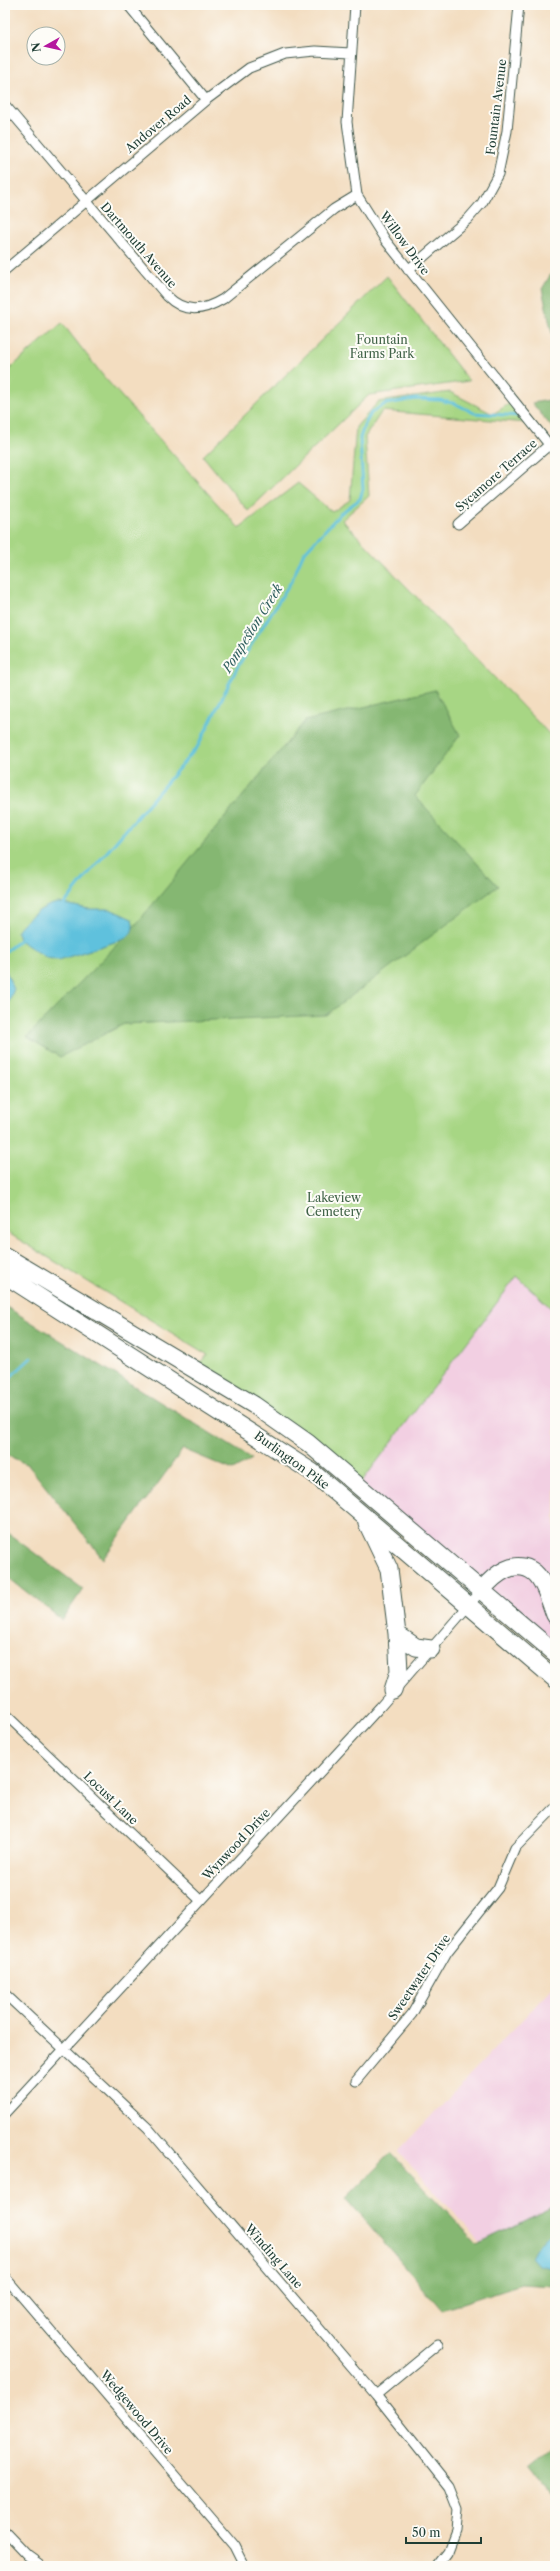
<svg xmlns="http://www.w3.org/2000/svg" width="560" height="2571" viewBox="0 0 560 2571" font-family="'Libre Caslon Text',serif">
<style>
.built{fill:#f2cfe2}
.green{fill:#a7d684;stroke:#638a5c;fill-rule:evenodd}
.forest{fill:#85b772;stroke:#527a53}
.water{fill:#5fc1dd;stroke:#3f7f88}
.lines{fill:none;stroke-linecap:round;stroke-linejoin:round}
.stream{stroke:#5fc1dd;stroke-width:3}
.street-casing{stroke:#3f5549;stroke-width:11}
.highway-casing{stroke:#3f5549;stroke-width:19}
.street{stroke:#fff;stroke-width:9}
.highway{stroke:#fff;stroke-width:17}
.labels{text-anchor:middle;dominant-baseline:central;stroke-width:4;stroke-linejoin:round;paint-order:stroke}
.street-label{font-size:12px;fill:#1f3d34;stroke:#fdfcf7}
.park-label{font-size:12px;fill:#416348;stroke:#fdfcf7}
.water-label{font-size:13px;font-style:italic;fill:#2f5e5e;stroke:#fdfcf7}
</style>
<rect width="100%" height="100%" fill="#fdfcf7"/>
<filter id="ink" filterUnits="userSpaceOnUse"><feTurbulence type="fractalNoise" baseFrequency=".025" numOctaves="2"/><feDisplacementMap in="SourceGraphic" scale="8" xChannelSelector="R" yChannelSelector="G"/><feConvolveMatrix kernelMatrix="1 2 1 2 8 2 1 2 1" color-interpolation-filters="sRGB"/></filter>
<filter id="wash" filterUnits="userSpaceOnUse"><feTurbulence type="fractalNoise" baseFrequency=".012" numOctaves="4" result="noise"/><feDisplacementMap in="SourceGraphic" scale="16" xChannelSelector="R" yChannelSelector="G"/><feGaussianBlur stdDeviation="0.9" result="paint"/><feColorMatrix in="noise" values="0 0 0 0 0 0 0 0 0 0 0 0 0 0 0 0 0 1.4 0 .05"/><feComposite in="paint" operator="in"/></filter>
<g filter="url(#wash)">
<rect width="100%" height="100%" fill="#f3ddc0"/>
<path class="built" d="M517,1276L555,1312V1653L360,1484Z
M555,1985V2271L496,2259L398,2151Z"/>
<path class="green" d="M387,276L469,381L369,395L248,511L203,456Z
M62,323L104,377L239,528L298,483L332,512L350,500L356,427L378,402L450,392L493,414L512,402L527,423L382,411L365,437L369,496L342,520L555,740V1312L517,1276L360,1484L192,1369L208,1355L5,1231V373ZM460,735L414,796L498,886L167,1022L124,1024Z"/>
<path class="forest" d="M555,267V347L542,289Z
M555,399V431L532,403Z
M435,690L460,735L415,796L498,886L326,1015L124,1024L60,1057L27,1037L133,928L305,721Z
M5,1306L252,1459L233,1470L183,1449L103,1559L28,1465L5,1454Z
M5,1531L83,1589L62,1620L5,1575Z
M391,2153L477,2244L555,2206V2286L521,2284L442,2310L346,2198Z
M555,2447V2505L527,2470Z"/>
<path class="water" d="M59,903L89,909H110L132,919C135,928 132,935 124,939L59,960L47,958L19,940L17,931C25,919 45,904 59,903Z
M5,969L14,989L5,1011Z
M555,2228V2269L538,2265L531,2257L535,2249Z"/>
<g class="lines">
<path class="stream" d="M62,907L88,874L198,746L238,666L292,580L303,554L341,513L360,499L363,489L360,438L364,426L371,413L385,404L416,399L440,400L456,404L474,413L521,416
M5,952L22,938
M5,1382L31,1358"/>
</g>
</g>
<g filter="url(#ink)">
<g class="lines">
<g class="street-casing">
<path id="street" d="M128,5L206,100
M355,5L347,122L357,195L386,241L555,452
M5,105L167,296C185,314 203,311 223,299L334,209L357,195
M5,270L206,100L249,68L285,54L315,51L351,53
M408,270L468,219L482,203L498,174L507,131L519,5
M458,524L549,445
M5,1714L200,1900
M5,1994L148,2128L376,2395L449,2487L458,2510L456,2531L448,2552L437,2566
M356,2081L412,2014L447,1952L498,1888L515,1848L555,1807
M5,2113L380,1707L482,1590
M5,2277L235,2546L245,2566
M376,2395L438,2344
M5,2532L28,2556L42,2566"/>
</g>
<g class="highway-casing">
<path id="highway" d="M5,1256L254,1405L308,1443L555,1653
M5,1275L312,1472L555,1679
M367,1523L389,1569L397,1634L416,1647L431,1649
M482,1590C494,1575 515,1557 535,1573C545,1582 550,1602 555,1615
M393,1690L399,1671L397,1634"/>
</g>
<use href="#street" class="street"/>
<use href="#highway" class="highway"/>
</g>
</g>
<g class="labels">
<g class="street-label">
<text transform="translate(496 107) rotate(-83)">Fountain Avenue</text>
<text transform="translate(158 124) rotate(-40)">Andover Road</text>
<text transform="translate(405 243) rotate(54)">Willow Drive</text>
<text transform="translate(139 245) rotate(49)">Dartmouth Avenue</text>
<text transform="translate(496 475) rotate(-41)">Sycamore Terrace</text>
<text transform="translate(292 1460) rotate(36)">Burlington Pike</text>
<text transform="translate(111 1798) rotate(44)">Locust Lane</text>
<text transform="translate(236 1844) rotate(-47)">Wynwood Drive</text>
<text transform="translate(419 1977) rotate(-56)">Sweetwater Drive</text>
<text transform="translate(274 2256) rotate(49)">Winding Lane</text>
<text transform="translate(137 2412) rotate(50)">Wedgewood Drive</text>
</g>
<g class="park-label">
<text x="382" y="339">Fountain<tspan x="382" dy="14">Farms Park</tspan></text>
<text x="334" y="1197">Lakeview<tspan x="334" dy="14">Cemetery</tspan></text>
</g>
<g class="water-label">
<text transform="translate(252 628) rotate(-58)">Pompeston Creek</text>
</g>
</g>
<rect width="560" height="2571" fill="none" stroke="#fdfcf7" stroke-width="20"/>
<g transform="translate(46 46) rotate(262)"><circle r="19" fill="#fdfcf7" stroke="#a4b0a9"/>
<path d="M0-3L7 15L0 10L-7 15Z" fill="#b5179e"/>
<text y="-6" font-size="11" font-weight="bold" text-anchor="middle" fill="#1f3d34">N</text>
</g>
<path d="M406 2537v6h75v-6" fill="none" stroke="#1f3d34" stroke-width="2"/>
<text x="412" y="2537" font-size="12" fill="#1f3d34" stroke="#fdfcf7" stroke-width="3" paint-order="stroke">50 m</text>
</svg>
